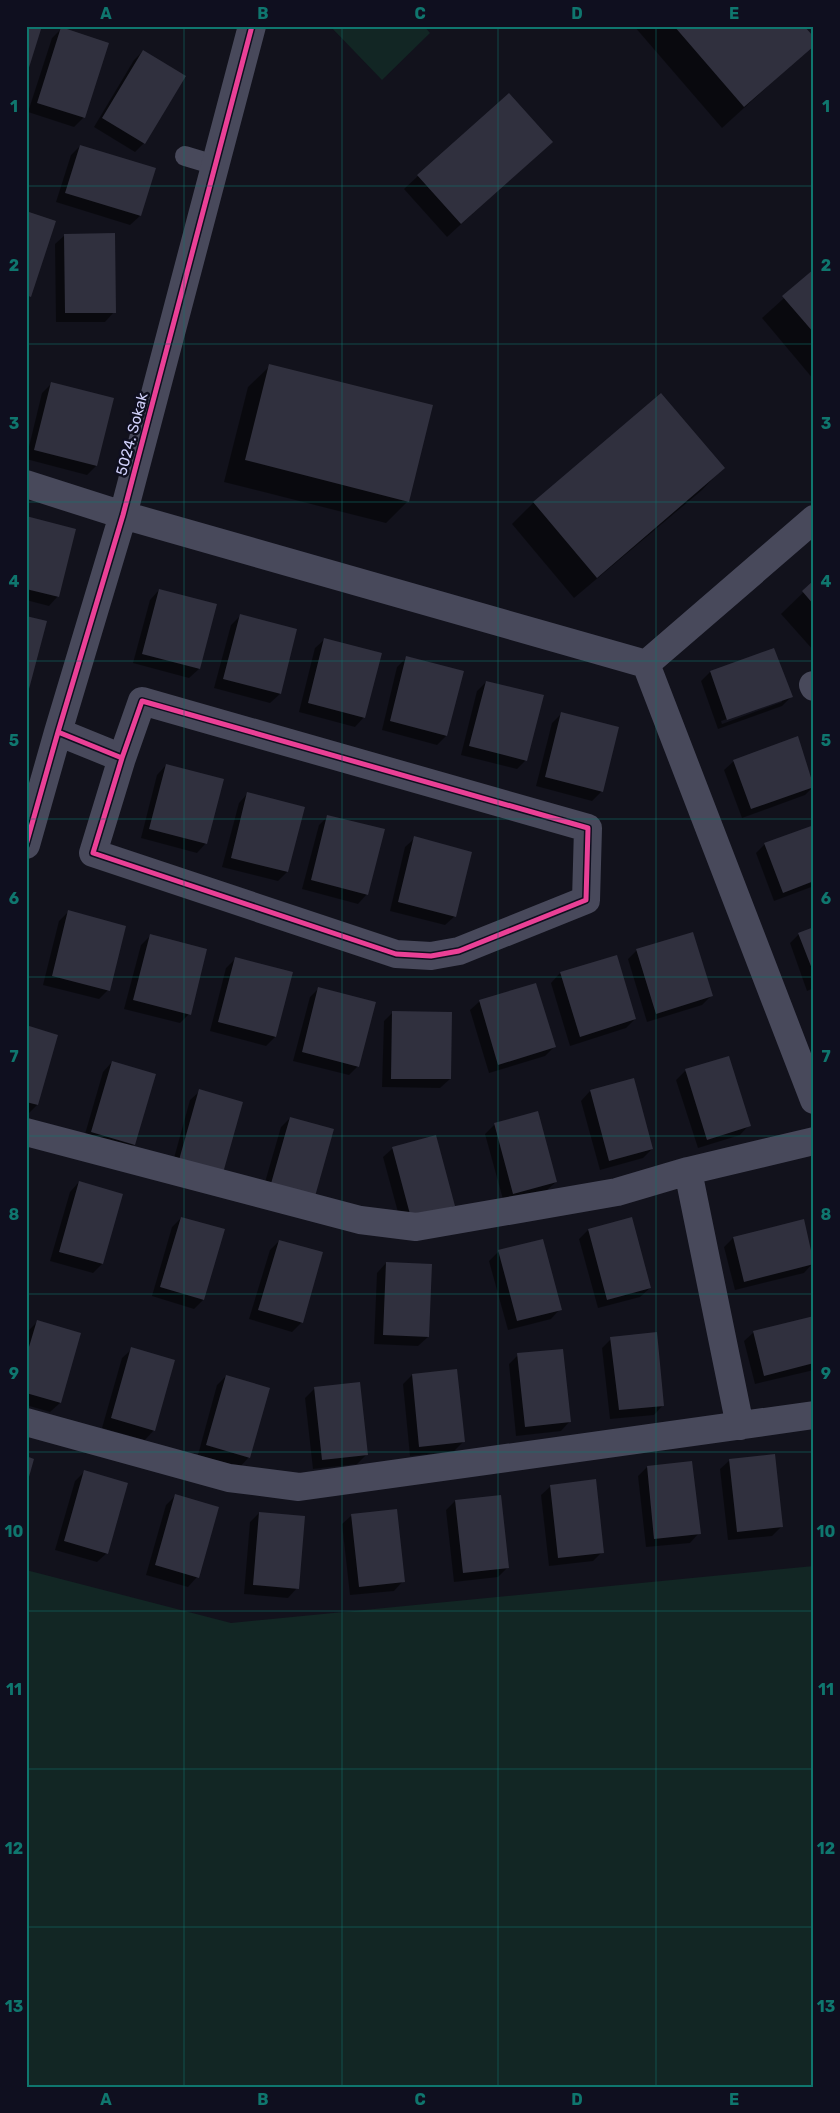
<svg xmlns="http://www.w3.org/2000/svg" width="840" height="2113" viewBox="0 0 840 2113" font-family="Rubik,sans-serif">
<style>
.green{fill:#122624}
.shadow{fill:#0007;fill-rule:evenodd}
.building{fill:#30303e}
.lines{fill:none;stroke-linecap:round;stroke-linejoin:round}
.lane{stroke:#48495b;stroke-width:20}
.street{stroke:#48495b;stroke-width:28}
.cycleway-casing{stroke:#0f0f1f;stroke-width:8}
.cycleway{stroke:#ea4096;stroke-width:5}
.grid{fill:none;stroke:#0f766e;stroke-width:1;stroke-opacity:0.55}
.labels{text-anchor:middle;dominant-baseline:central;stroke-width:5;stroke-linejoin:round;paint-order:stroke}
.street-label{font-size:15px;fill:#d1d1fb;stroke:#0f0f1f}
.neatline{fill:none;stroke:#0f766e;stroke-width:2}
.grid-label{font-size:16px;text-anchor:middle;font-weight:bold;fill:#0f766e}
</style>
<rect width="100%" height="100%" fill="#12121c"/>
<path class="green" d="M330,26H424L430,33L382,80Z
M814,1566V2087H26V1570L231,1623Z"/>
<path class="shadow" d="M634,26H803L814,44L722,128Z
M61,29L107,44L83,118L74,127L28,112L52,38Z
M143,51L144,143L135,152L94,127L134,60Z
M80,146L140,216L130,225L56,202L71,155Z
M537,155L447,237L404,189L418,176Z
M65,235L114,312L105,322H56L55,244Z
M814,271V380L762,318Z
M270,366L408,501L386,523L224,482L248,387Z
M52,383L96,466L87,475L26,459L42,393Z
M661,395L723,468L702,490L574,598L512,524L533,503Z
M26,518L58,596L49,606L26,600Z
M814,582V651L781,614Z
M159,590L199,669L189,678L133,663L150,600Z
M240,616L295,630L280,694L270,703L214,688L231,625Z
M325,639L364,717L355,727L299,712L315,648Z
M773,649L791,697L782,706L718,729L701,681L710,672ZM782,700V702L722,724L721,721Z
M407,657L446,736L437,745L382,730L397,667Z
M486,682L526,760L517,769L461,755L477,691Z
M561,714L617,728L601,792L592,801L536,786L552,723Z
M797,738L814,786L805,795L742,818L724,770L734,761Z
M166,765L206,843L197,853L141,838L157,775Z
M248,793L287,872L278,881L222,867L239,803Z
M328,816L367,894L358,904L302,889L319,825Z
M814,826V886L774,901L756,853L765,844Z
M415,838L455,916L445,925L390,911L405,847Z
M68,912L108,990L99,999L43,985L59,921Z
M814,928V988L807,991L790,943L799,934Z
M150,936L189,1014L180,1023L124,1009L141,945Z
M637,950L711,996L702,1005L647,1022L628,959Z
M235,959L291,973L275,1037L266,1046L210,1031L226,968Z
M560,973L635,1019L626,1028L570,1046L551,983Z
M319,988L358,1066L349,1075L293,1061L310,997Z
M480,1001L554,1047L545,1056L489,1073L470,1010Z
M393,1012L450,1079L440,1088L382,1087L384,1021Z
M26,1027L57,1036L37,1105L28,1114H26Z
M112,1062L134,1144L125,1153L83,1141L103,1072Z
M685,1071L749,1125L740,1135L698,1148L676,1080Z
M200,1091L242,1103L171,1169L190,1100Z
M590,1091L652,1149L643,1158L600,1170L581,1101Z
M290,1118L333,1130L261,1196L281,1127Z
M495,1124L556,1182L546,1191L504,1203L485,1134Z
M393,1148L454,1206L445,1215L402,1227L383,1157Z
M79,1182L102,1264L93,1273L50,1261L70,1192Z
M181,1218L223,1230L203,1300L194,1309L152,1296L172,1227Z
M588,1230L650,1288L640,1297L598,1308L579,1239Z
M733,1238L813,1263L804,1273L735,1290L724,1247Z
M542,1240L560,1309L551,1319L508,1330L489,1261L498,1252Z
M279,1241L302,1322L292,1332L249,1319L270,1250Z
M386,1263L428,1337L418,1346L374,1344L377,1273Z
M814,1317V1370L755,1384L744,1341L754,1332Z
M37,1322L79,1334L60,1403L50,1412L26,1405V1337L28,1331Z
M611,1339L663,1405L654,1415L610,1419L602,1348Z
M132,1349L154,1430L145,1440L102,1428L122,1358Z
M518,1355L570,1421L561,1431L516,1436L509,1364Z
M412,1375L463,1442L454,1451L410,1456L403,1384Z
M226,1376L249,1457L240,1467L198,1455L217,1385Z
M315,1388L366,1455L357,1464L313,1469L305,1398Z
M730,1460L782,1526L772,1536L728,1540L720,1469Z
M647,1467L699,1533L690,1543L646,1547L638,1476Z
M84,1472L107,1553L97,1562L55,1550L75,1481Z
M551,1486L602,1552L593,1561L549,1566L541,1495Z
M175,1496L197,1577L188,1587L146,1575L166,1505Z
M455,1501L507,1568L498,1577L454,1582L446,1510Z
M259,1513L297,1588L288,1598L244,1594L250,1522Z
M352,1515L403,1581L394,1591L350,1595L342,1524Z"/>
<path class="building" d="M26,26H42L27,74H26Z
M674,26H804L814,37V46L744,107Z
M61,27L109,43L85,118L37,103Z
M143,50L186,76L145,144L102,118Z
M509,93L553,142L461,224L417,175Z
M80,145L156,168L141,216L65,193Z
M26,211L56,221L31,297L26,295Z
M115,233L116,313H65L64,234Z
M814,269V333L782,296Z
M269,364L433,405L409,502L245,460Z
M51,382L114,398L97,466L34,450Z
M661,393L725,468L597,578L533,502Z
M26,516L76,529L59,597L26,589Z
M814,580V605L802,591Z
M159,589L217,604L200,669L142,654Z
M240,614L297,629L281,694L223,679Z
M26,616L47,621L29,689L26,688Z
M324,638L382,653L365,718L308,703Z
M774,648L793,697L727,720L710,671Z
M406,656L464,671L447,736L390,721Z
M486,681L544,695L527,761L469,746Z
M561,712L619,727L603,792L545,777Z
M798,736L814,787L751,809L733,760Z
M166,764L224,779L207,844L149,829Z
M247,792L305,807L288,872L231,858Z
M327,815L385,829L368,895L311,880Z
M814,825V881L783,893L764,843Z
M414,836L472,852L456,917L398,902Z
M68,910L126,926L110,991L52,976Z
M814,927V974L798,933Z
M693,932L713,996L656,1014L636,949Z
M150,934L207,949L191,1015L133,1000Z
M617,955L636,1019L580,1037L560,972Z
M235,957L293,972L276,1037L218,1022Z
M536,983L556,1047L498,1065L479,1000Z
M318,987L376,1002L359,1067L302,1052Z
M392,1011L452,1012L451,1079H391Z
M26,1025L58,1035L38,1105L26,1102Z
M729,1056L751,1126L707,1140L685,1069Z
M112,1061L156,1074L135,1145L91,1132Z
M634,1078L653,1149L609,1161L590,1090Z
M199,1089L243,1102L223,1173L179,1160Z
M538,1111L557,1182L513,1194L494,1123Z
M290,1117L334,1129L314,1200L270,1187Z
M436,1135L455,1206L411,1218L392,1147Z
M79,1181L123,1194L103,1264L59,1252Z
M181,1217L225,1229L204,1300L160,1287Z
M632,1217L651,1288L607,1300L588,1229Z
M804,1219L814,1264L744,1282L733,1237Z
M543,1239L562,1310L517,1321L498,1250Z
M279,1240L323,1252L303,1323L258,1310Z
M386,1262L432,1264L429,1337L383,1335Z
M814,1316V1363L764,1376L753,1331Z
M37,1320L81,1333L61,1403L26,1393V1357Z
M657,1332L664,1406L619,1410L610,1337Z
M131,1347L175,1360L155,1431L111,1418Z
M563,1349L571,1422L525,1427L517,1353Z
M457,1369L465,1442L419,1447L412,1374Z
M226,1375L270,1388L250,1458L206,1445Z
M360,1382L368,1455L322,1460L314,1387Z
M775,1454L783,1527L737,1532L729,1459Z
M26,1456L34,1459L27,1484H26Z
M692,1461L701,1534L654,1539L647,1466Z
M84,1470L128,1483L108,1554L64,1541Z
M596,1479L604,1553L558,1558L550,1485Z
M175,1494L219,1507L199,1578L155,1565Z
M501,1495L509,1568L463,1573L455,1500Z
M397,1509L405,1582L359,1587L351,1514Z
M259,1512L305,1516L299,1589L253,1585Z"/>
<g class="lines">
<path class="lane" d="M185,156L215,165"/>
<path class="street" d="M26,484L123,515L646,664
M814,519L646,664L814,1100
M813,685L814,687
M58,732L122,758L142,701L588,828L586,900L459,951L431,956L396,954L93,853L122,758
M26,845L58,732L123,515L252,26
M26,1132L360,1220L416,1227L617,1192L688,1171L814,1141
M688,1171L740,1426
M26,1422L229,1478L299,1487L814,1415"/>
<g class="cycleway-casing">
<path id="cycleway" d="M58,732L122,758L142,701L588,828L586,900L459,951L431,956L396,954L93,853L122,758
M26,845L58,732L123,515L252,26"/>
</g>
<use href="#cycleway" class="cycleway"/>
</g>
<path class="grid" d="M184,26V2087M342,26V2087M498,26V2087M656,26V2087M26,186H814M26,344H814M26,502H814M26,661H814M26,819H814M26,977H814M26,1136H814M26,1294H814M26,1452H814M26,1611H814M26,1769H814M26,1927H814"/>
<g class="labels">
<g class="street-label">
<text transform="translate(132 434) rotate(-75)">5024. Sokak</text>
</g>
</g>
<rect width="840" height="2113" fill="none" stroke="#0f0f1f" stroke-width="55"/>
<rect x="28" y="28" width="784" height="2058" class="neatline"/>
<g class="grid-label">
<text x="106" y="19">A</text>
<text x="263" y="19">B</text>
<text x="420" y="19">C</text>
<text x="577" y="19">D</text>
<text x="734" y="19">E</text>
<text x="14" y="112">1</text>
<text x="826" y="112">1</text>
<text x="14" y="271">2</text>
<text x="826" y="271">2</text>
<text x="14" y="429">3</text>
<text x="826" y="429">3</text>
<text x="14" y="587">4</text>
<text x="826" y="587">4</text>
<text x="14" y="746">5</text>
<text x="826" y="746">5</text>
<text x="14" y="904">6</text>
<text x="826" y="904">6</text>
<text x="14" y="1062">7</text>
<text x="826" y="1062">7</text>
<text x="14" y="1220">8</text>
<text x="826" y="1220">8</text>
<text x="14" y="1379">9</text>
<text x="826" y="1379">9</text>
<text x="14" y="1537">10</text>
<text x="826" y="1537">10</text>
<text x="14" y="1695">11</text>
<text x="826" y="1695">11</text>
<text x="14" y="1854">12</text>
<text x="826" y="1854">12</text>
<text x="14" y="2012">13</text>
<text x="826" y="2012">13</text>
<text x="106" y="2105">A</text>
<text x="263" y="2105">B</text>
<text x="420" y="2105">C</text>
<text x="577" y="2105">D</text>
<text x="734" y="2105">E</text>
</g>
</svg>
